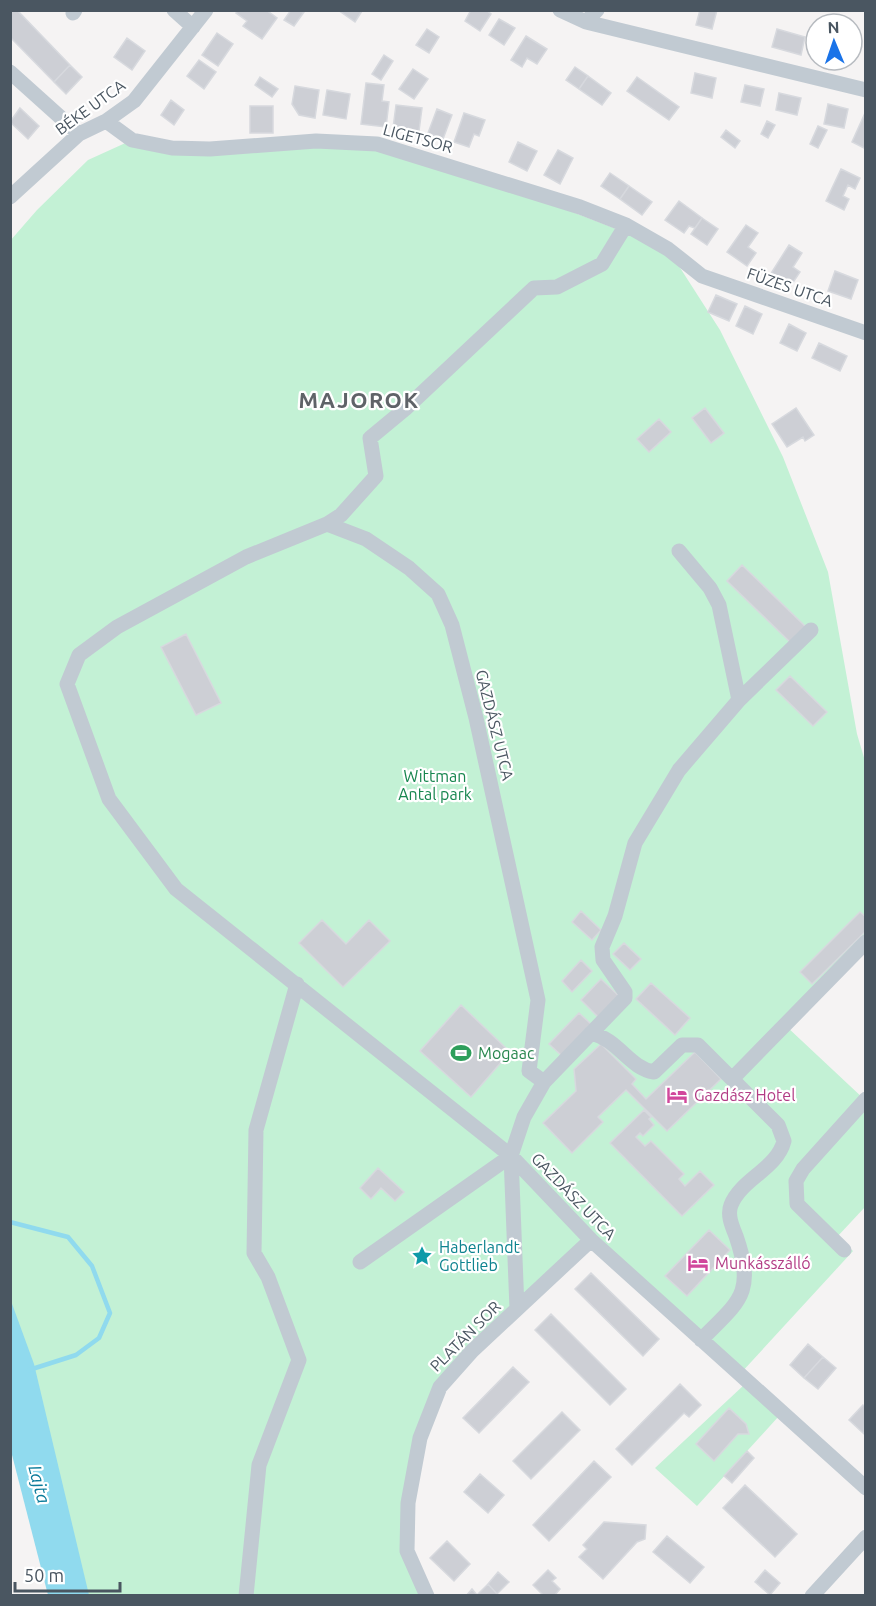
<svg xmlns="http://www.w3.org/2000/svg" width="876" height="1606" viewBox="0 0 876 1606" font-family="Ubuntu,sans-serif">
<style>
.green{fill:#c3f1d5}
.water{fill:#90daee}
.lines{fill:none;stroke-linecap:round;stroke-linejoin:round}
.stream{stroke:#90daee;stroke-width:4.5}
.building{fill:#cdcfd5;stroke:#d7d9de;stroke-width:1.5}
.minor{stroke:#c1cad2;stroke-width:15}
.labels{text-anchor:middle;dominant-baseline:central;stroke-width:4.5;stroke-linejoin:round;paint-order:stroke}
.street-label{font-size:16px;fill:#4a5661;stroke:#fff}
.park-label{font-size:16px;fill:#17864f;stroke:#fff}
.leisure-label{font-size:16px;fill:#27864d;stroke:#fff;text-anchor:start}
.hotel-label{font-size:16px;fill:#b23c85;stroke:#fff;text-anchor:start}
.culture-label{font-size:16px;fill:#0d838f;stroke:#fff;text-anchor:start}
.water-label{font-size:18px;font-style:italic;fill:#0c7c9b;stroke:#fff}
.district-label{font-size:22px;font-weight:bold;letter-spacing:1.5px;fill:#5f6368;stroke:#fff}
</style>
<rect width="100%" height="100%" fill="#f5f3f3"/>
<path class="green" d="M132,140L172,148L377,144L459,168L668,249L720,330L783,457L828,572L857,734L865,761V942L786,1026L865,1100V1207L837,1237L853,1251L740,1374L591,1241L440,1387L420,1438L407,1551L430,1595H62L10,1387V241L37,210L88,160Z
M744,1385L779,1416L697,1506L655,1468Z"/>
<path class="water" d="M11,1301L34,1364L89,1595H48L11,1451Z"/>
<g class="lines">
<path class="stream" d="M10,1222L68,1237L92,1266L110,1313L99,1338L76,1355L29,1370"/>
</g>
<path class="building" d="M10,10H17L70,65L54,82L10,37Z
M238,10H266L277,18L262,39L243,26L247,21L236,13Z
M291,10L304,12L294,26L284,20Z
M338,10H362V11L355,22Z
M471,10H486L491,14L480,31L465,21Z
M700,10H717L712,29L696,25Z
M499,19L515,28L504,45L489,35Z
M427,29L439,37L429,53L416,45Z
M777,29L805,37L801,55L772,47Z
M217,33L233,44L218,66L202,55Z
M526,36L547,49L537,64L527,58L522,67L511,60Z
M127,38L145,51L132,70L114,57Z
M384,55L393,61L381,80L372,74Z
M199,60L216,72L204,89L187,76Z
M70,65L82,77L66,94L54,82Z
M575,67L588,76L579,89L566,80Z
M413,69L428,79L414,99L399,89Z
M695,73L716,78L712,98L691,93Z
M588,76L611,93L602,105L579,89Z
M260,77L278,89L272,97L255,85Z
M637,77L679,107L669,120L627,91Z
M366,83L384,85L382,101L389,102L386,127L361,124Z
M745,85L764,89L760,106L741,102Z
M295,86L319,90L315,118L299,115L292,104Z
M327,90L350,94L346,119L323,115Z
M779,93L801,98L797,115L776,110Z
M171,100L184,110L174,125L161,115Z
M828,104L848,109L844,128L824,124Z
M396,105L422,108L419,131L393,128Z
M250,106H273V133H250Z
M20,108L39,126L28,139L10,122Z
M437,109L452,115L443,139L428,133Z
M464,113L485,120L479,136L474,134L469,147L454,142Z
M865,113H866V149L852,142Z
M767,121L775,125L768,138L761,134Z
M818,126L827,130L818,148L810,144Z
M726,130L740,141L735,148L721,137Z
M518,142L537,151L527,171L509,162Z
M558,150L573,158L560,184L544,175Z
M841,169L860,178L855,189L848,185L843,196L849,199L844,210L826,201Z
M610,173L629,186L620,199L601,186Z
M629,186L652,202L642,215L620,199Z
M679,201L702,218L695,228L689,226L684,233L665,220Z
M702,218L718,229L707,245L691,234Z
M746,225L758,233L748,247L756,253L747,266L727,252Z
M789,245L802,253L793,267L800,272L790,287L770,275Z
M835,271L858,280L851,299L828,291Z
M716,295L737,304L729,321L708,312Z
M745,306L762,314L753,334L736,326Z
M789,324L806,333L797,351L780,343Z
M819,343L847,356L840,371L812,358Z
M705,408L724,433L711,443L692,418Z
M796,408L814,435L805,441L803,437L787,447L772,424Z
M659,419L671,432L649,452L637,439Z
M742,565L806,627L791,643L727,581Z
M186,634L221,703L196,715L161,647Z
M790,676L827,712L813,726L776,690Z
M581,911L601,930L592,940L572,922Z
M860,912L866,917V931L812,984L800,972Z
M322,920L346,944L369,920L390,941L343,987L299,943Z
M624,943L641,959L630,970L613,954Z
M581,960L592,971L572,992L562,981Z
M601,979L620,997L600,1019L581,1000Z
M651,983L690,1018L675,1035L636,999Z
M461,1005L510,1052L471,1097L420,1051Z
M579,1013L591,1024L562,1056L549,1044Z
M601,1044L636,1079L632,1084L646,1099L695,1052L721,1079L667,1131L626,1090L598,1117L603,1122L572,1153L543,1123L576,1091L574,1069Z
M644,1110L651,1117L649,1119L654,1125L643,1136L640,1133L636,1137L645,1146L651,1141L684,1174L679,1179L685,1186L700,1171L714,1185L682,1216L610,1143Z
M378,1168L404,1192L395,1201L381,1188L371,1199L360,1188Z
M709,1230L730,1250L687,1296L665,1276Z
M591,1273L659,1339L643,1356L575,1289Z
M551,1314L626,1389L610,1405L535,1330Z
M808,1344L823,1357L804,1378L790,1365Z
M823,1357L836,1368L818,1389L804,1378Z
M513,1367L529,1382L479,1433L463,1418Z
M680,1384L701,1405L689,1417L684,1413L632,1465L616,1449Z
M863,1405L866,1407L864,1434L849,1420Z
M729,1408L746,1424L749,1434H738L714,1461L696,1444Z
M562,1412L580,1430L531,1479L513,1461Z
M747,1451L754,1458L732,1483L724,1476Z
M594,1461L611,1477L549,1541L533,1525Z
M480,1474L504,1495L488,1513L464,1492Z
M745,1485L797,1534L775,1557L723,1508Z
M604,1522L646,1525L645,1539L637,1542L603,1579L579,1557L587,1549L583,1545Z
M667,1536L704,1567L690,1583L653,1552Z
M447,1541L470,1564L454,1581L430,1558Z
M548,1570L556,1578L552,1581L560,1589L554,1596H544L533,1585Z
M765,1570L780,1583L770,1595L755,1582Z
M498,1572L509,1582L497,1594L488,1584Z
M488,1584L497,1594L495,1596H466L472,1589L477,1595Z"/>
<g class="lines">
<path class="minor" d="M174,10L193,27
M560,10L586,22L866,90
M73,13L75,10
M586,22L597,10
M10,72L79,134
M106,121L132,140L172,148L210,149L316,141L377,144L580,207L626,225L668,249L702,276L866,333
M10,197L79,134L106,121L134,101L206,10
M327,524L341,515L376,476L370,438L405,409L534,288L557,287L602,264L626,225
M679,551L710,588L719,605L739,700
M591,1033C619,1040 629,1068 654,1072L682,1045H698L732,1079
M544,1082L625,998V992L603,960L602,947L615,916L635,843L679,770L739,700L811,630
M844,1250L797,1204L796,1181L803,1169L866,1099
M360,1262L511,1156
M517,1309L511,1156L524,1117L544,1082L529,1071L538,1000L476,718L452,625L438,594L409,568L366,539L327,524L246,557L117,627L79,655L67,684L109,799L176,889L511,1156L591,1240L866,1488
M701,1340C739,1301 756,1294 736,1236C732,1226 727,1215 731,1205C741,1179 777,1169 784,1141L778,1125L732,1079L866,942
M246,1596L259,1465L299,1360L268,1277L254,1253L256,1130L297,984
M427,1596L407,1551L408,1503L420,1438L440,1387L472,1351L591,1240
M812,1596L866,1537"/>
</g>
<defs>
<g id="stadium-bare" transform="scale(1.62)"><path d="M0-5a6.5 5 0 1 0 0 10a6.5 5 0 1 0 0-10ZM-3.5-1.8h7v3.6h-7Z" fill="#2e9e5b" stroke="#fff" stroke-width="2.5" paint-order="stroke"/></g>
<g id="hotel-bare" transform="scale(1.62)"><path d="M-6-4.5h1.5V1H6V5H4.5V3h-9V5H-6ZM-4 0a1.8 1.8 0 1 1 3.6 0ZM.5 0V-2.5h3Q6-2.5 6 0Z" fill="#d1479c" stroke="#fff" stroke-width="2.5" paint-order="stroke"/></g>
<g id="sight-bare" transform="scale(1.62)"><path d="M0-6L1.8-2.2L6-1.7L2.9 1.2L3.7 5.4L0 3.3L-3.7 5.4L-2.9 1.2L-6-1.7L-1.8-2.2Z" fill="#0f9aa8" stroke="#fff" stroke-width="2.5" paint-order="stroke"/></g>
</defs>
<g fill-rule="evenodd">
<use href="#stadium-bare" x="461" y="1053"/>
<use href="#hotel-bare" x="677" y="1095"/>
<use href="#sight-bare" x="422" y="1256"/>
<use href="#hotel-bare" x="698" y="1263"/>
</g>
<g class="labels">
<g class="street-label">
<text transform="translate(90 107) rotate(-36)">BÉKE UTCA</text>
<text transform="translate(418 138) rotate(15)">LIGETSOR</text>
<text transform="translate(790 287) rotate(19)">FÜZES UTCA</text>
<text transform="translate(495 725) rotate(76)">GAZDÁSZ UTCA</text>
<text transform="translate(574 1196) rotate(46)">GAZDÁSZ UTCA</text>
<text transform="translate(465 1336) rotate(-45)">PLATÁN SOR</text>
</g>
<g class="park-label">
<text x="435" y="776">Wittman<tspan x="435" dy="18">Antal park</tspan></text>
</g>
<g class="leisure-label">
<text x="478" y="1053">Mogaac</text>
</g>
<g class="hotel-label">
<text x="694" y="1095">Gazdász Hotel</text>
<text x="715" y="1263">Munkásszálló</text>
</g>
<g class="culture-label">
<text x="439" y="1247">Haberlandt<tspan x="439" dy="18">Gottlieb</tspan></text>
</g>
<g class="water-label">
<text transform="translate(40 1484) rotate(75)">Lajta</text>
</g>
<g class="district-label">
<text x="359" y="399">MAJOROK</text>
</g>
</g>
<rect width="876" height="1606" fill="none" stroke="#4a5661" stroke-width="24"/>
<g transform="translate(834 42) rotate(358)"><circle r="28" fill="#ffffff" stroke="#b7bbc0" stroke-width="1.5"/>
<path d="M0-4.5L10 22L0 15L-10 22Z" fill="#1a73e8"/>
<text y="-9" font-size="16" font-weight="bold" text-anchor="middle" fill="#4a5661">N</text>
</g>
<path d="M15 1582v9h105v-9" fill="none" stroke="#4a5661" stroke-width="3"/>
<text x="24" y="1582" font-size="18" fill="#4a5661" stroke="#ffffff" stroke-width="4.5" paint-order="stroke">50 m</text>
</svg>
